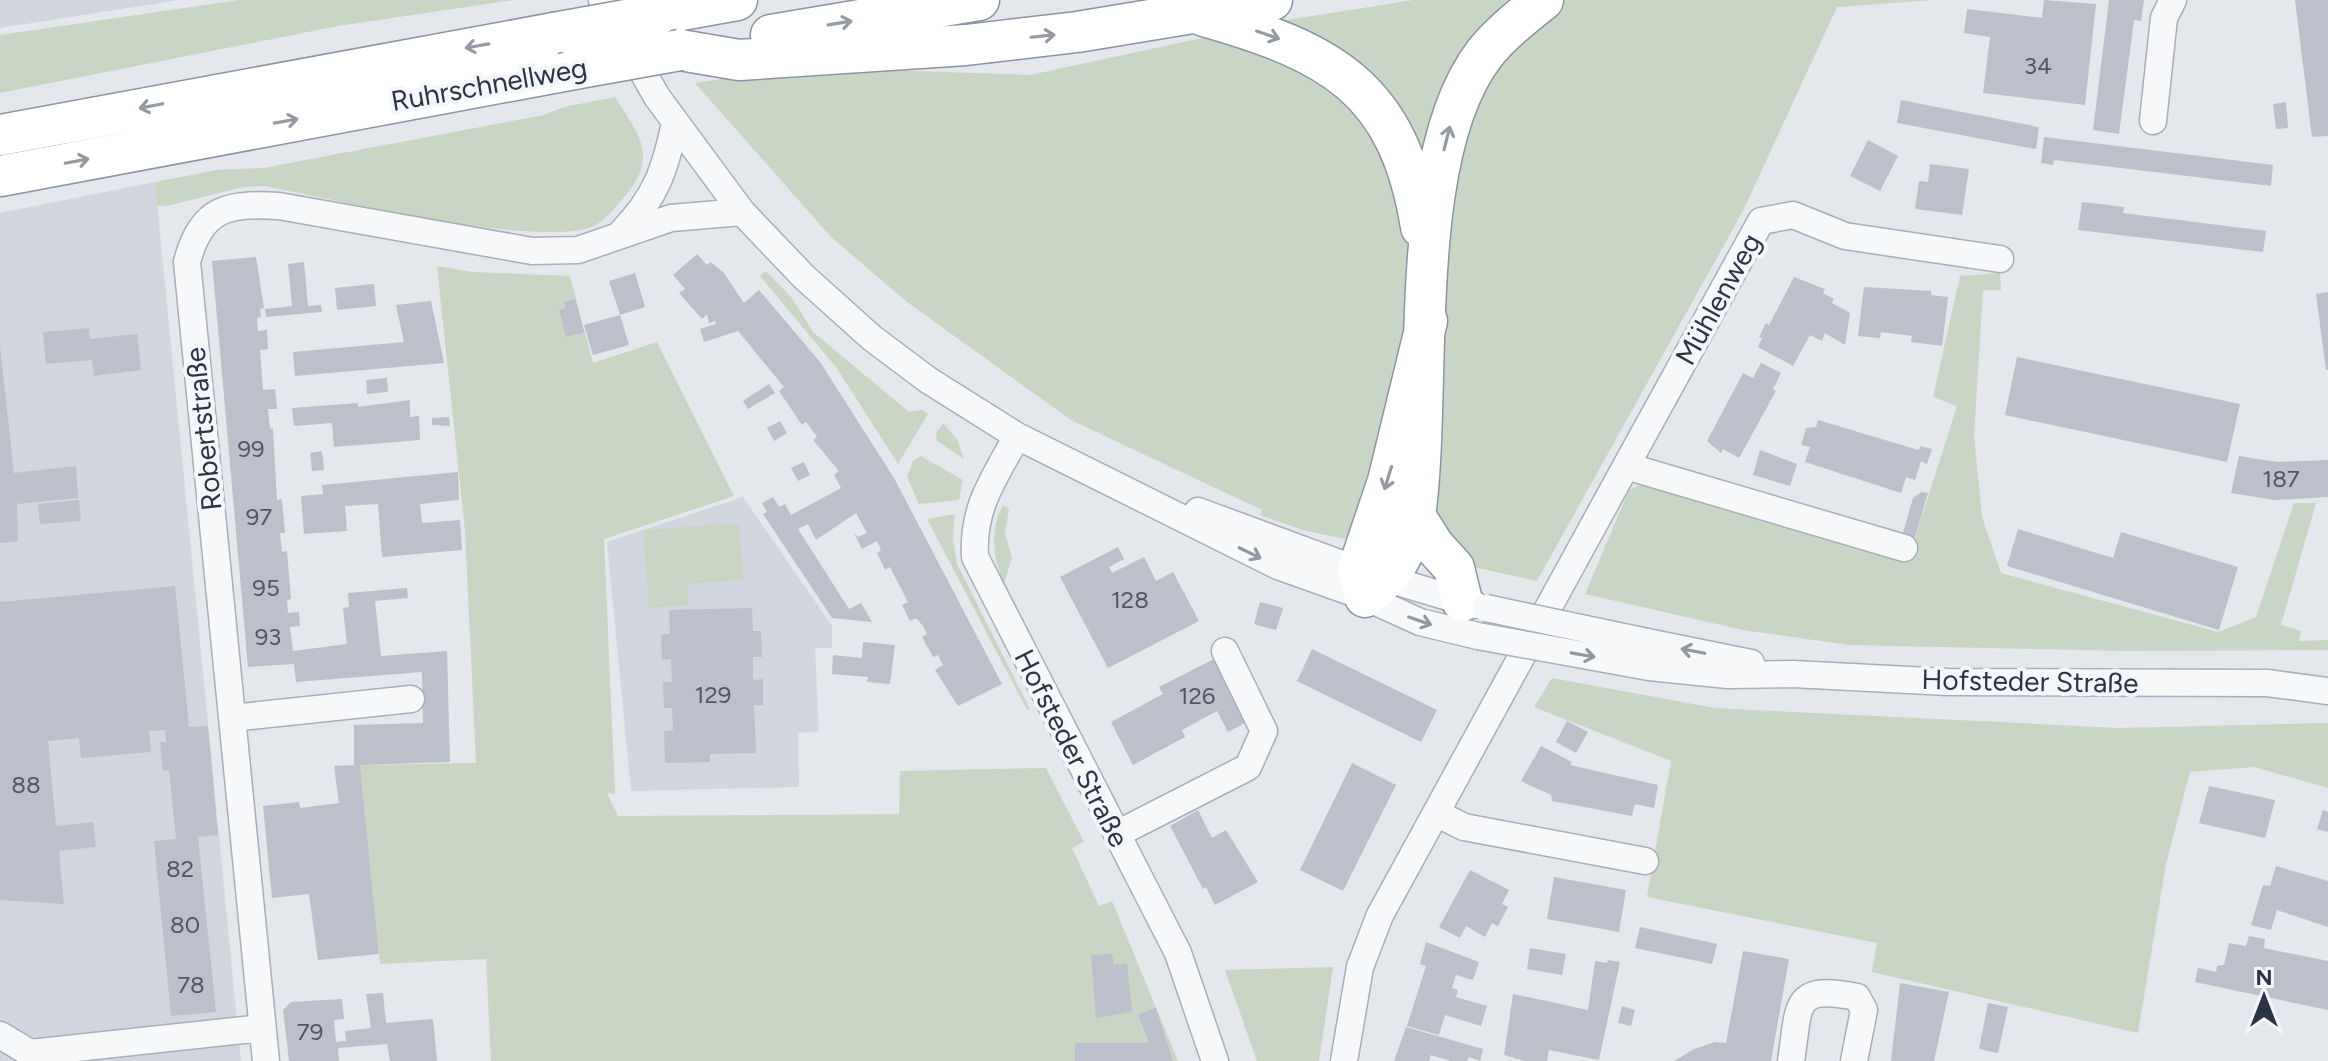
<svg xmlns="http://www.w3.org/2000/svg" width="2328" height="1061" viewBox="0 0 2328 1061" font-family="Figtree,sans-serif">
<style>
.built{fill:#d2d6de}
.green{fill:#c9d6c5}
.building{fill:#bbc0ca}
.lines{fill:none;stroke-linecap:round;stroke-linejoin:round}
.minor-casing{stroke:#a9aeb7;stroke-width:29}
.highway-casing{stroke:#8b94a3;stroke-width:43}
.minor{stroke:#f7f8fa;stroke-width:26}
.highway{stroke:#fff;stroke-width:40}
.minor-bridge-casing{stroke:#a9aeb7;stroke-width:29;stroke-linecap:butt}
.highway-bridge-casing{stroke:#8b94a3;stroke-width:43;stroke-linecap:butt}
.minor-bridge{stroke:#f7f8fa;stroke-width:26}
.highway-bridge{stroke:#fff;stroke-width:40}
.oneway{stroke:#959aa2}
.oneway2{stroke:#9196a0}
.labels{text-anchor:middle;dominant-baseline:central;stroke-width:8;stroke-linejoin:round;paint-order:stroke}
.number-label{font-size:24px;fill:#4f5766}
.street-label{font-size:28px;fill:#2b3445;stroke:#f4f6f9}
</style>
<rect width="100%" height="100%" fill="#e4e7ec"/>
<path class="built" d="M0,0H179L0,28Z
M155,182L241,1061H0V213Z
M743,497L832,626V648H815L819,731L798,733L799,787L631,791L607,542Z"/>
<path class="green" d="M239,0H514L338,26L0,93V35Z
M1413,0H1934L1837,7L1743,211L1537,581L1303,530L1260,515L1262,510L1071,420L907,302L831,237L695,83L800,67L1030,75L1281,21Z
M615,97C638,134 659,155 626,195C618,204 607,219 596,225C545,251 329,198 264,186L243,187L167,206L157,205L155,182L217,170L263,168L544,115L564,107Z
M437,266L474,272L570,276L593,363L657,342L734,496L604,539L615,794L607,793L618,816L899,814L900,771L1046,768L1084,842L1072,848L1099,906L1112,901L1178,1061H491L486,959L380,964L360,765L476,763L465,531Z
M766,271L792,298L813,332L909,412L922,410L928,414L898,464L836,367L760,276Z
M2000,273L2001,290H1983L1974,436L1982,517L2001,573L2218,632L2256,617L2294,503H2316L2281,625L2301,631L2299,641L2328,640V650L2127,651L1849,645L1743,630L1585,594L1629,490L1642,484L1908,560L1957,406L1933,397L1960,276Z
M943,423L957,439L964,459L937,441L936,433Z
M921,456L963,480L959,500L919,504L907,477L913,461Z
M1003,505L1009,509L1005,533L1012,558L1004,584C993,558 989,531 1003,505Z
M955,514L953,538L957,564L1030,709L1027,710L927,519Z
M739,523L743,580L688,584L689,605L649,608L643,530Z
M1552,678L1715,708L2117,728L2328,723V788L2254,767L2190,772L2166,864L2138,1033L1872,972L1877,943L1647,897L1671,761L1534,707Z
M1333,967L1319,1061H1257L1225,970Z"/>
<path class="building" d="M2044,0L2096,4L2085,105L1983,93L1990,37L1964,33L1967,9L2042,18Z
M2109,0H2144L2141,21L2134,20L2119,134L2093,130Z
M2295,0H2328V136L2312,137Z
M1901,100L2039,127L2036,149L1897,123Z
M2286,102L2288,128L2276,129L2273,104Z
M2044,137L2273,165L2271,186L2054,160L2053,165L2041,163Z
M1868,140L1898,156L1880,191L1850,176Z
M1930,164L1969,169L1962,215L1915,209L1919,181L1928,182Z
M2082,202L2124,207L2123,213L2266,231L2263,252L2078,230Z
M697,254L707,265L711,262L724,273L744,303L759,290L820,362L894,478L1002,684L958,706L935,670L943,665L938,655L933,657L922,637L927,634L923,626L916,618L910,621L902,605L908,602L890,567L885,570L877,553L881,550L877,541L862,549L854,533L858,537L867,533L856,513L816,540L808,524L798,529L849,609L861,603L872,622L832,618L763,514L767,512L762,503L773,497L779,507L785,504L791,515L841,488L834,475L839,471L813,440L817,437L806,422L802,425L779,391L784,387L738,331L704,342L700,329L716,324L715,321L709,323L707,314L702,319L679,293L685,289L673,275Z
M256,257L264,308L260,309L261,317L257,318L258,331L267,330L268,349L260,350L263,390L275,389L277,409H268L270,429L273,428L277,500L282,499L285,533H280L282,552L287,551L291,599L287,600L288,613L299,612L300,626L290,627L293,651L347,644L343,608L349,607L348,593L407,588L408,598L375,601L381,656L447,651L450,762L360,765L379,954L318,960L309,894L272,898L263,806L299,802L300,808L339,803L334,766L354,765V725L423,723L422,672L296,682L294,664L248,667L212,261Z
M304,262L308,306L321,305L322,312L266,317L265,309L292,306L288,264Z
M635,273L645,307L620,315L609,281Z
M1794,277L1825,289L1823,293L1834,299L1832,303L1850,313L1845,345L1825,333L1822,341L1810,335L1793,366L1758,347L1762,338L1759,337L1766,323L1769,325Z
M374,284L376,306L337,310L335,288Z
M1864,287L1931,291V295L1948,297L1942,346L1911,342L1912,336L1881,332L1880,338L1858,336Z
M2328,292V370H2326L2316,294Z
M575,299L584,332L566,337L559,310L566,308L564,302Z
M431,301L444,363L295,376L293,352L404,342L396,305Z
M620,315L629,345L593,355L584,325Z
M89,328L90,339L137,334L141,370L94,376L92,360L46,364L43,332Z
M0,346L14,473L76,466L78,498L17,504L18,541L0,543Z
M2017,357L2240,404L2227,462L2005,415Z
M1761,363L1781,373L1773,389L1776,391L1739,458L1723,449L1721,453L1707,441L1743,373L1753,378Z
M387,378L388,392L367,394L366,380Z
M769,384L775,393L748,409L743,401Z
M410,400V417L419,416L420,440L334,447L332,423L294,426L292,408L358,403V407Z
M449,417L450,426L432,425V418Z
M1818,420L1915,449L1919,450L1920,446L1932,449L1927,464L1921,461L1915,480L1906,477L1901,493L1805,462L1810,447L1801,445L1806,428L1816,427Z
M780,421L787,433L774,441L767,428Z
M1760,450L1797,464L1790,486L1753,475Z
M322,451L324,470L312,471L310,453Z
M2239,456L2277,462L2328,460V497L2275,500L2231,493Z
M804,462L810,475L798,481L791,468Z
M458,472L459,500L420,504L422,523L460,520L462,550L382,557L378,504L345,506L347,531L304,534L301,496L323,494L322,485Z
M1921,492L1928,493L1915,537L1903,533L1913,498Z
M79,500L81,521L40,524L38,504Z
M2018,529L2113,558L2121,532L2238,567L2219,630L2007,566Z
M1118,547L1124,559L1109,567L1112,573L1144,557L1156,581L1173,572L1199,621L1108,668L1060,577Z
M175,586L189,727L208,726L218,835L198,837L216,1012L171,1016L154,841L176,839L169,770L163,771L160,742H166L165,730L149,731L151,752L81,758L79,738L48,741L56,826L93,822L96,847L59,851L64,904L0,900V602Z
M1260,602L1283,608L1276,630L1254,624Z
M752,608L753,631H761L762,657H753V680L763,679V705H754L756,753L710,754V762L665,763L664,731L673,730L672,708H664L663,682H672L671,659L662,660L661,634H670L669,610Z
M863,642L895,645L890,684L867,682L868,677L832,674L833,655L862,658Z
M1312,649L1437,710L1421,742L1297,681Z
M1216,658L1249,721L1228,732L1217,711L1182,730L1185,737L1133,765L1111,722L1163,694L1159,687Z
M1567,721L1588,732L1576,753L1556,742Z
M1541,746L1572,762L1570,765L1658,785L1654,808L1635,804L1632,816L1552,801L1551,795L1521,781Z
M1352,763L1396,785L1343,891L1300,870Z
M2209,786L2275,800L2265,838L2199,823Z
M1198,810L1212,838L1226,830L1258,882L1215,905L1206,887L1203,889L1170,826Z
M2323,810L2328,812V832L2317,829Z
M2276,866L2328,881V927L2277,910L2271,930L2251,925L2263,885L2270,886Z
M1470,870L1509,890L1502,904L1508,907L1498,926L1492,923L1485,937L1466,926L1460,938L1439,927Z
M1554,877L1626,890L1619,932L1547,919Z
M1640,927L1717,944L1712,964L1635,948Z
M2249,936L2265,939L2264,948L2328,961V1010L2195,982L2198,968L2216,972L2217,966L2224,965L2229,943L2246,946Z
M1426,942L1479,962L1473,980L1456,975L1452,988L1458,990L1456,997L1487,1006L1481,1026L1445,1015L1439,1035L1407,1026L1426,966L1420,964Z
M1530,948L1566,954L1562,975L1527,969Z
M1743,951L1789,959L1771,1061H1674L1694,1049L1715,1042L1726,1043Z
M1112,954L1114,965L1127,963L1132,1012L1096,1018L1091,955Z
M1608,960L1620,962L1599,1060L1549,1050L1547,1061H1525L1504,1055L1513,994L1588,1010L1595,961L1607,963Z
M1900,983L1949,992L1934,1061H1891Z
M383,993L386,1023L433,1019L437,1061H390L387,1044L338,1048L339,1061H289L283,1010L291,1002L342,999L344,1019L334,1020L336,1042L346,1041L345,1031L371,1028L366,994Z
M1988,1003L2008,1007L1998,1053L1979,1049Z
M1622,1006L1635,1010L1631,1026L1618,1023Z
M1156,1008L1173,1061H1075V1043H1149L1138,1014Z
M1406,1027L1483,1049L1480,1061L1469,1057L1467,1061H1451L1431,1055L1429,1061H1394Z"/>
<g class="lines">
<g class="minor-casing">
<path id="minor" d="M602,0L657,97L742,212L804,277L872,338L928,380L1017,436L1278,566L1365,597L1420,622L1478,636
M2153,121L2164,18L2173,0
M622,232C656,197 665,170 675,123
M1017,436C994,479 972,507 975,557L1178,953L1215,1061
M1626,466L1761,221L1793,215L1845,236L2000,259
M1198,511L1358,570L1475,605
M1647,642L1751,663
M1649,667L1728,675L1793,674L1948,682L2267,683L2328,691
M232,718L411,699
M1438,814L1464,827L1645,861
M1117,834L1248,767L1264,731L1225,651
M0,1035L30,1053L262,1028
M266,1061L187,262C201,208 227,203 279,206L532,251L578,250L671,218L742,212
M1344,1061L1360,967L1380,915L1626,466L1904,548
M1791,1061C1800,1005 1791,984 1857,997L1864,1010L1854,1061"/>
</g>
<g class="highway-casing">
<path id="highway" d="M659,14L737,0
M1204,16C1331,52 1399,88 1421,227
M771,35L979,0
M680,50L739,60L966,45L1077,32L1272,0
M0,135L554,33
M0,176L574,69
M1427,321L1388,481L1358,570L1365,597C1394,574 1408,552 1415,516C1433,388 1405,156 1485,53C1501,33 1523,16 1543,0
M1415,516L1434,546L1454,568L1462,601"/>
</g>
<use href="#minor" class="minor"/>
<use href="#highway" class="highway"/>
<g class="minor-bridge-casing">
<path id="minor-bridge" d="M1486,608L1647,642
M1478,636L1649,667"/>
</g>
<g class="highway-bridge-casing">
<path id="highway-bridge" d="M554,33L659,14
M574,69L680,50"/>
</g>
<use href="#minor-bridge" class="minor-bridge"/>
<use href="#highway-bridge" class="highway-bridge"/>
</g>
<defs><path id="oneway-shaft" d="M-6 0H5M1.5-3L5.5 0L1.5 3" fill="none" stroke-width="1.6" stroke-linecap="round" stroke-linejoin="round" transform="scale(2)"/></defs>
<g class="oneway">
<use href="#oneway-shaft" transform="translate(840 23) rotate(-9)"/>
<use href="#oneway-shaft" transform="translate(1268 35) rotate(19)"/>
<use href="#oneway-shaft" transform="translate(1043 36) rotate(-6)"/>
<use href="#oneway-shaft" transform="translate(477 46) rotate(170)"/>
<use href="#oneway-shaft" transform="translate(151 106) rotate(169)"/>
<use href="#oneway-shaft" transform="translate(286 121) rotate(-10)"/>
<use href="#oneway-shaft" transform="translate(1447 138) rotate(-76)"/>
<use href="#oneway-shaft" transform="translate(77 161) rotate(-11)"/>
<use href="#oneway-shaft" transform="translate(1388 478) rotate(107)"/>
</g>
<g class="oneway2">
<use href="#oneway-shaft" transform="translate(1250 553) rotate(26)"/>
<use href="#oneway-shaft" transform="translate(1420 621) rotate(19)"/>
<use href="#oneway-shaft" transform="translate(1693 651) rotate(-169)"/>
<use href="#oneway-shaft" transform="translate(1583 655) rotate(10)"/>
</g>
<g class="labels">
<g class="number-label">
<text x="2038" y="65">34</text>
<text x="251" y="448">99</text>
<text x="2281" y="478">187</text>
<text x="259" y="516">97</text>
<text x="266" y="587">95</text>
<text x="1130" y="599">128</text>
<text x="268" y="636">93</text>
<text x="713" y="694">129</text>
<text x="1197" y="695">126</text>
<text x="26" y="784">88</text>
<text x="180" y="868">82</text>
<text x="185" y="924">80</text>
<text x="191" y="984">78</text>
<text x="310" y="1031">79</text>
</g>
<g class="street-label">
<text transform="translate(489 84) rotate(-10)">Ruhrschnellweg</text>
<text transform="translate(1718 299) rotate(-61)">Mühlenweg</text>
<text transform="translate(203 429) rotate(-96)">Robertstraße</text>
<text transform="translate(2030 681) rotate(1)">Hofsteder Straße</text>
<text transform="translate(1072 748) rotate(63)">Hofsteder Straße</text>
</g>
</g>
<g transform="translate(2264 997)" stroke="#f4f6f9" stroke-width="6" paint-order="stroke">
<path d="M0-6L14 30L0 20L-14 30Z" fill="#2b3445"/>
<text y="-12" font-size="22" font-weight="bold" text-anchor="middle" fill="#2b3445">N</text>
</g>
</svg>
